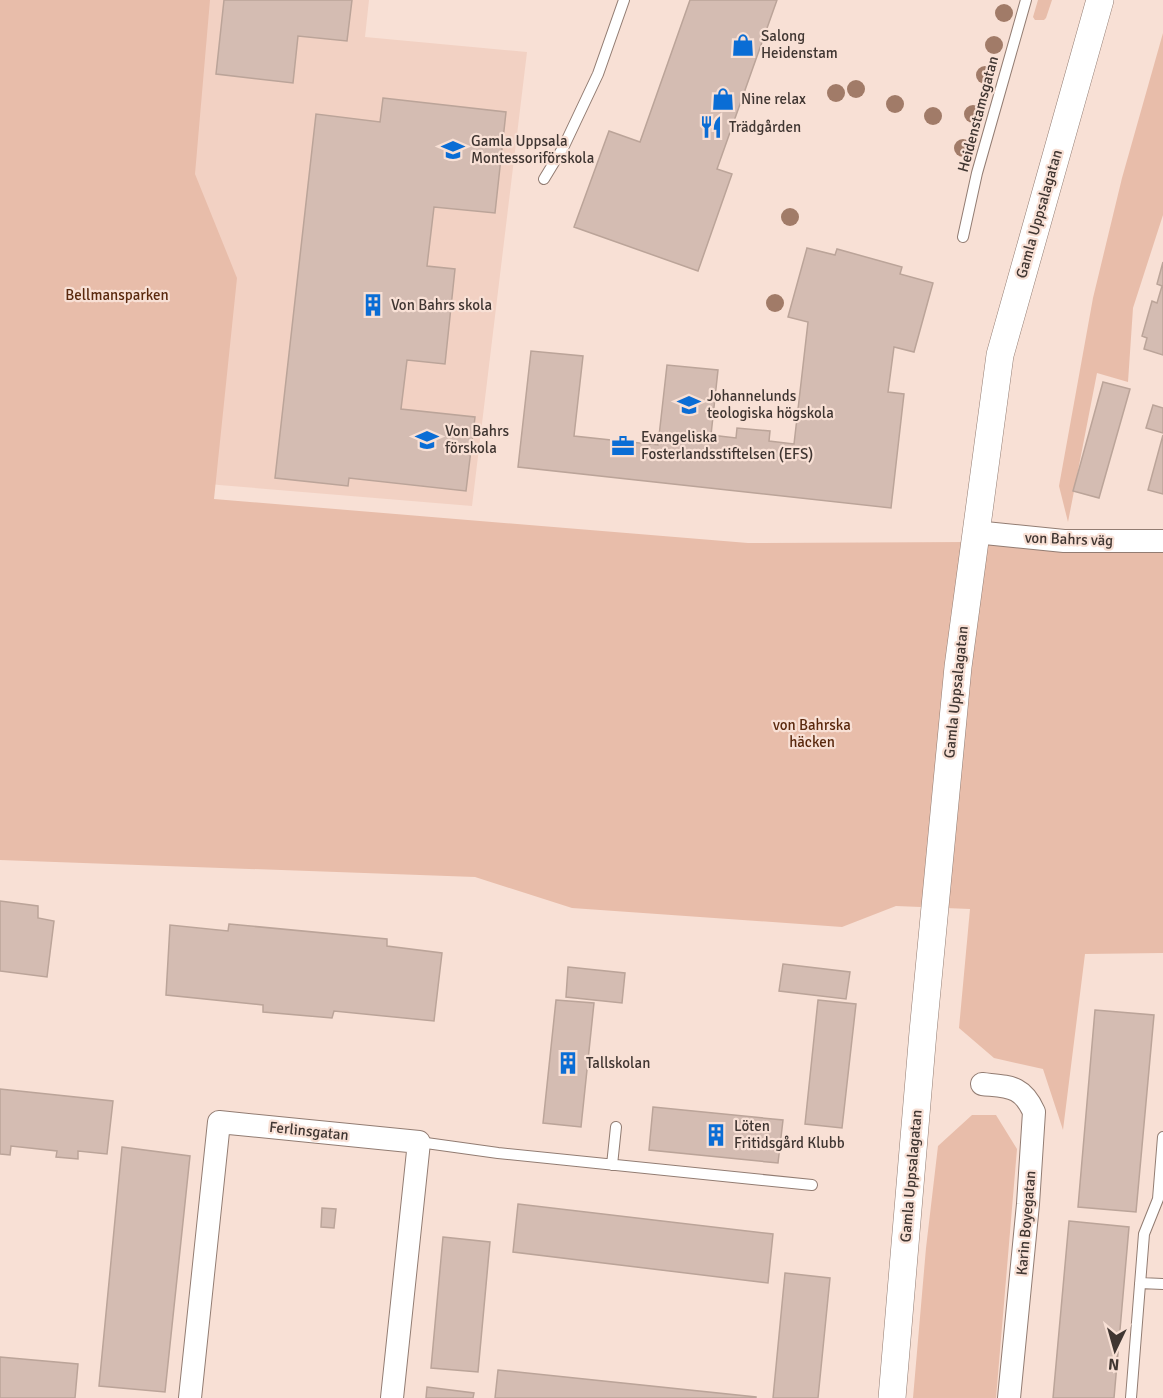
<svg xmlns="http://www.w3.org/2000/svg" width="1163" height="1398" viewBox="0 0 1163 1398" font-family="Signika,sans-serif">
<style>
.built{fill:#f2d1c3}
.green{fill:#e8bdaa}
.building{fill:#d4bcb2;stroke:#bba499;stroke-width:1.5}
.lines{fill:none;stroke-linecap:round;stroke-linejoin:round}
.service-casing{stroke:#927c72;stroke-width:12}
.minor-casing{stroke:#927c72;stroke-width:24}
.tertiary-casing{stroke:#927c72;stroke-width:28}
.service{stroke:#fff;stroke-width:10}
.minor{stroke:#fff;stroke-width:22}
.tertiary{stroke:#fff;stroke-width:27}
.tree{fill:#a17b68}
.labels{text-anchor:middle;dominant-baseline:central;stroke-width:4.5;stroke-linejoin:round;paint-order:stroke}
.poi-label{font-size:15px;fill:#403632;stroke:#f8e0d5;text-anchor:start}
.street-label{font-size:15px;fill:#403632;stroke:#f8e0d5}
.park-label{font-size:15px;fill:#5a290e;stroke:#f8e0d5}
</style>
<rect width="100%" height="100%" fill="#f8e0d5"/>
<path class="built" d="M0,0H369L365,37L527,52L472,506L219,485L0,458Z"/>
<path class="green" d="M0,0H210L195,174L237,278L214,499L748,543L1163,541V953L1085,954L1063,1130L1043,1069L994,1058L959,1028L970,909L896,906L842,927L572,908L475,877L0,860Z
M1038,0H1052L1046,18L1044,20H1035L1033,17Z
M1163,33V215L1133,308L1128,382L1097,373L1068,522L1059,486L1093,298L1122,178Z
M972,1115H996L1017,1149L996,1398H913L926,1248L938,1146Z"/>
<path class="building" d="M224,0H352L347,41L298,36L293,83L216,74Z
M690,0H777L717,169L732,174L698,271L574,227L609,131L640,142Z
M383,98L506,112L495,213L434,207L427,266L455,269L445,364L407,360L401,409L475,417L466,491L349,478L348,486L275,478L316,114L380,122Z
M807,248L835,255L837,249L902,267L900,274L933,283L914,352L894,347L888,392L904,394L891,508L518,467L531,351L583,356L574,436L658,445L667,365L718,370L711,435L736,438L737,428L770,431L769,441L794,444L808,322L788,317Z
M1163,262V355L1144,349L1147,338L1142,336L1152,301L1157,303L1162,286L1157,284Z
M1103,382L1130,389L1099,498L1073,491Z
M1153,405L1163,408V433L1146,428Z
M1163,435V494L1148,490Z
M0,901L38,906V918L54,921L47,977L0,971Z
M229,924L387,939V946L442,953L434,1021L334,1011L332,1018L263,1012V1005L166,995L170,925L228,931Z
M783,964L850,972L846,999L779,991Z
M568,967L625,973L622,1003L566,997Z
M556,1000L594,1003L581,1127L543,1123Z
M818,1000L856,1004L842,1128L805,1124Z
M1095,1010L1154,1015L1136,1212L1078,1207Z
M0,1089L113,1101L107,1154L78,1151V1159L56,1157L57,1151L11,1146L10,1155L0,1154Z
M653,1107L783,1120L778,1163L649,1150Z
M122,1147L190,1156L165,1392L99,1386Z
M518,1204L773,1234L768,1283L513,1252Z
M322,1208L336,1209L334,1228L321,1227Z
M1069,1221L1129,1227L1114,1398H1053Z
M443,1237L490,1242L478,1372L431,1368Z
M785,1273L830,1278L818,1398H773Z
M0,1357L78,1364L75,1398H0Z
M498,1370L756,1397V1398H495Z
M427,1387L474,1393L473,1398H426Z"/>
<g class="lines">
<g class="service-casing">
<path id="service" d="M544,179L564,146L598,74L624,0
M963,237L977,173L1026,0
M419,1142L498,1153L812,1185
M612,1165L616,1127
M1140,1283L1163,1284
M1131,1398L1144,1234L1158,1199L1163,1137"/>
</g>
<g class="minor-casing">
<path id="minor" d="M975,532L1064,541H1163
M982,1084C1009,1087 1022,1085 1034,1112L1028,1204L1009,1398
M190,1398L219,1122L419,1142L392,1398"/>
</g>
<g class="tertiary-casing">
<path id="tertiary" d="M892,1398L923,1032L958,667L1000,355L1100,0"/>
</g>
<use href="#service" class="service"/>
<use href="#minor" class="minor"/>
<use href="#tertiary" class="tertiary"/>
</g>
<g class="tree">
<circle cx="1004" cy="13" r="9"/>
<circle cx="994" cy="45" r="9"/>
<circle cx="985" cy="75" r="9"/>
<circle cx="856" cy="89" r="9"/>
<circle cx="836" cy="93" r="9"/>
<circle cx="895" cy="104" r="9"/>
<circle cx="973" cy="114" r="9"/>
<circle cx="933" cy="116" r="9"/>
<circle cx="963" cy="148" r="9"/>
<circle cx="790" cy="217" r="9"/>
<circle cx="775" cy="303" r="9"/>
</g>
<defs>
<g id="shop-bare" transform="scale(1.8)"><path d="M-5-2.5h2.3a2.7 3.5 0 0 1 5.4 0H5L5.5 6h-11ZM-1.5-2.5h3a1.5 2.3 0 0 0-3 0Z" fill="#0a6dd5" stroke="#f8e0d5" stroke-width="2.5" paint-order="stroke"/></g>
<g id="restaurant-bare" transform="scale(1.8)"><path d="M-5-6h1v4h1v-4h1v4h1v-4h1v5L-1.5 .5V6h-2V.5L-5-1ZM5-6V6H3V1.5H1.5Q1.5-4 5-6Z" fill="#0a6dd5" stroke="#f8e0d5" stroke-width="2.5" paint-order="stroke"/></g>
<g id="school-bare" transform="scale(1.8)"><path d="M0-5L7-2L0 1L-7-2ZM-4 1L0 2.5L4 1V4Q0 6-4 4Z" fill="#0a6dd5" stroke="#f8e0d5" stroke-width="2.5" paint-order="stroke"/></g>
<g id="building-bare" transform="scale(1.8)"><path d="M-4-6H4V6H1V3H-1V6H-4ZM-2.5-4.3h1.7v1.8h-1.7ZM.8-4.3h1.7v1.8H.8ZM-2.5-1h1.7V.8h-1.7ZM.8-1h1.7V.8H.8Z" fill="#0a6dd5" stroke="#f8e0d5" stroke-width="2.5" paint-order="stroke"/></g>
<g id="university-bare" transform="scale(1.8)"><path d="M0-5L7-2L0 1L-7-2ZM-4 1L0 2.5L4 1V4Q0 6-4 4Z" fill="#0a6dd5" stroke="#f8e0d5" stroke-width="2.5" paint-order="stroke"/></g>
<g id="office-bare" transform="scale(1.8)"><path d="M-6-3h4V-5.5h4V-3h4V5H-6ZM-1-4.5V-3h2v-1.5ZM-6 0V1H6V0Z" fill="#0a6dd5" stroke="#f8e0d5" stroke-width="2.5" paint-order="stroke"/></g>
</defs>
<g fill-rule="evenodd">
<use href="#shop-bare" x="743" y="45"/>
<use href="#shop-bare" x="723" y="99"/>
<use href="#restaurant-bare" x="711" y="127"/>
<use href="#school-bare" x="453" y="150"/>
<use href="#building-bare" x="373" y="305"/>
<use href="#university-bare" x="689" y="405"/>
<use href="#school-bare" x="427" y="440"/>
<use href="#office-bare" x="623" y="446"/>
<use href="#building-bare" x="568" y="1063"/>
<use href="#building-bare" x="716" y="1135"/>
</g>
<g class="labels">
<g class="poi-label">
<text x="761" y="36">Salong<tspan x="761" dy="17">Heidenstam</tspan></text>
<text x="741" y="99">Nine relax</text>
<text x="729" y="127">Trädgården</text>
<text x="471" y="141">Gamla Uppsala<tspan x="471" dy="17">Montessoriförskola</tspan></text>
<text x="391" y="305">Von Bahrs skola</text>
<text x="707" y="396">Johannelunds<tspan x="707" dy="17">teologiska högskola</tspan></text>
<text x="445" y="431">Von Bahrs<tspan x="445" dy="17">förskola</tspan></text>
<text x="641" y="437">Evangeliska<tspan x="641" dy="17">Fosterlandsstiftelsen (EFS)</tspan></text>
<text x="586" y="1063">Tallskolan</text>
<text x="734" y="1126">Löten<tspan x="734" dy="17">Fritidsgård Klubb</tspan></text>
</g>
<g class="street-label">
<text transform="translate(978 114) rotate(-75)">Heidenstamsgatan</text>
<text transform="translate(1039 214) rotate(-74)">Gamla Uppsalagatan</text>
<text transform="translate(1069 539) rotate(2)">von Bahrs väg</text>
<text transform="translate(956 692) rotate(-84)">Gamla Uppsalagatan</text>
<text transform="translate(309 1131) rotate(6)">Ferlinsgatan</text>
<text transform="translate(911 1176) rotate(-85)">Gamla Uppsalagatan</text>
<text transform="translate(1026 1223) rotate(-85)">Karin Boyegatan</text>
</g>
<g class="park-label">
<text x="117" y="295">Bellmansparken</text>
<text x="812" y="725">von Bahrska<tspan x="812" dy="17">häcken</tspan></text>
</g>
</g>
<g transform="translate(1115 1350) rotate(185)" stroke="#f8e0d5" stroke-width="4.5" paint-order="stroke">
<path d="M0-4.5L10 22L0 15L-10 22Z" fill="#403632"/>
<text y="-9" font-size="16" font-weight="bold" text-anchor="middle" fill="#403632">N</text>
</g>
</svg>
